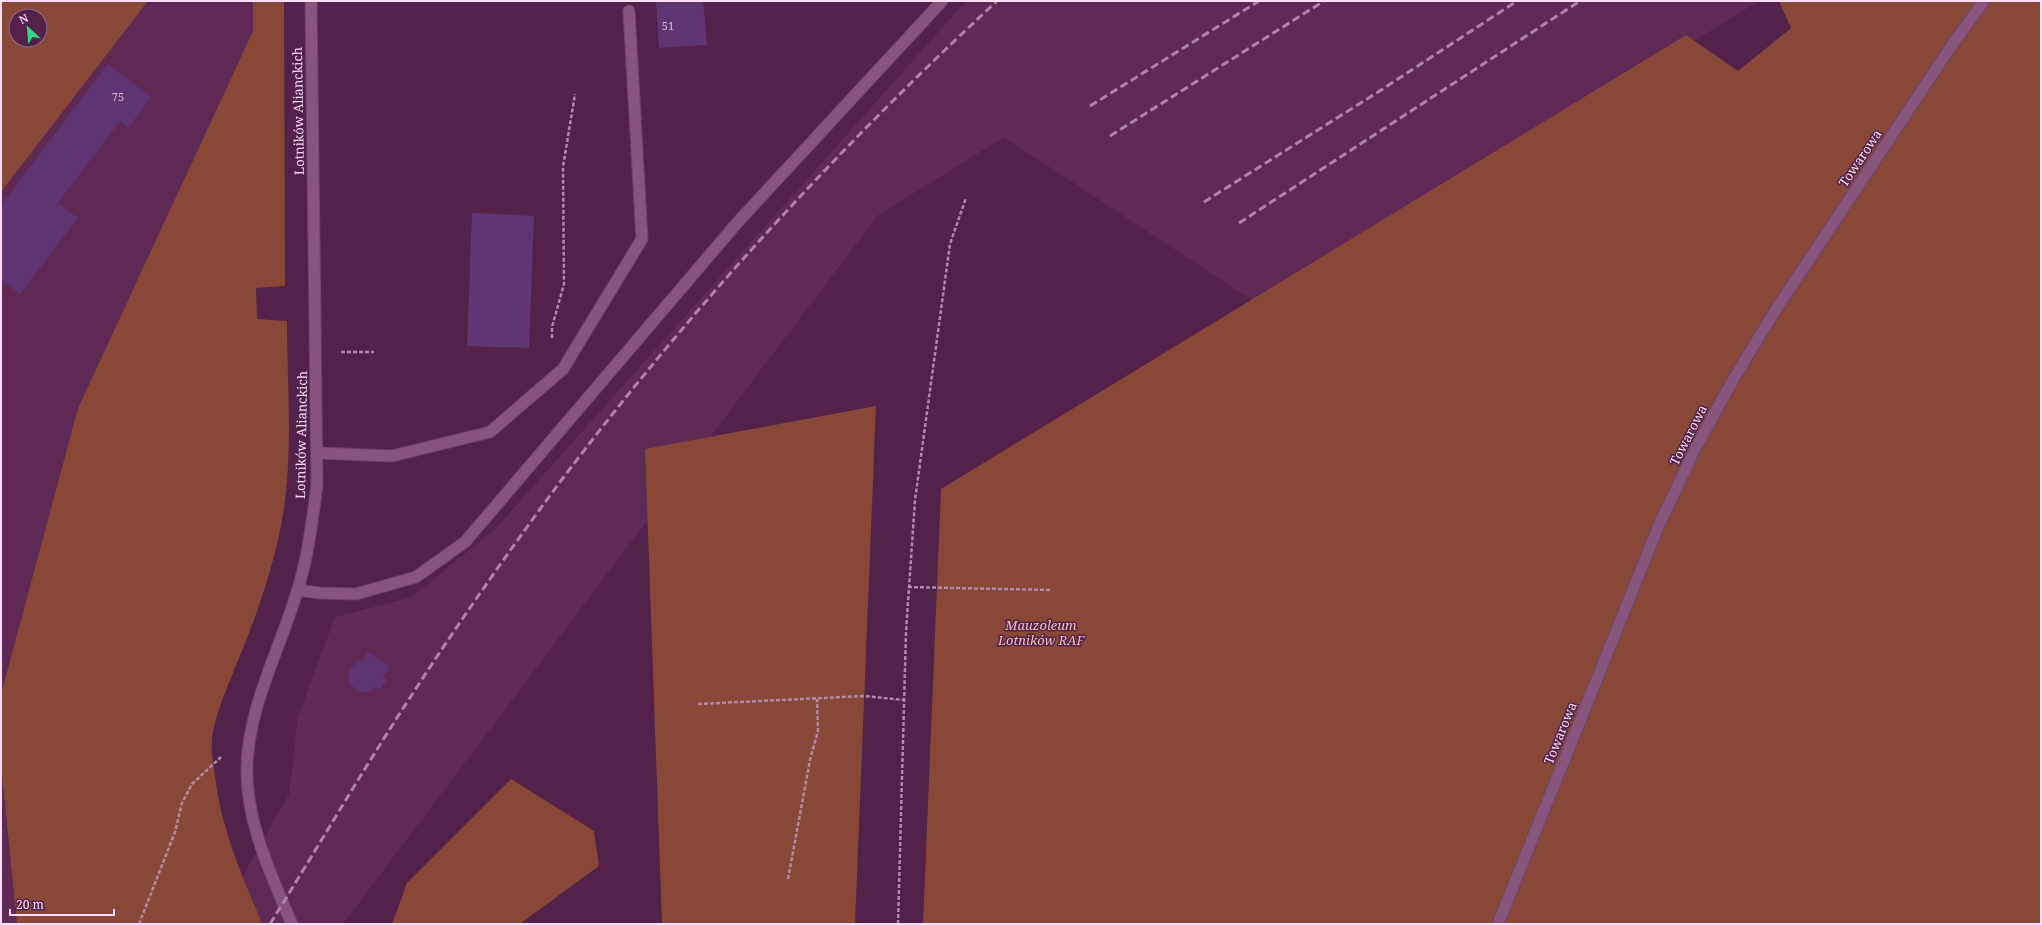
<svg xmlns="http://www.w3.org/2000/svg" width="2042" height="925" viewBox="0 0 2042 925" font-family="'Noto Serif',serif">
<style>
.built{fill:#602956}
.green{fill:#884837;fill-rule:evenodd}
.building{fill:#613473}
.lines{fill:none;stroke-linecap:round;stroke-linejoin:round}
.service-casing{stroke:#6e4367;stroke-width:13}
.minor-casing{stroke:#6e4367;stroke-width:13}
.secondary-casing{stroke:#6e4367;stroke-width:13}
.path{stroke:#b189a8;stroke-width:2.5;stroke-dasharray:4 2;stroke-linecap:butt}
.service{stroke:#88537d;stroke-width:11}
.minor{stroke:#88537d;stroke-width:11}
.secondary{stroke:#88537d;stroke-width:11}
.rail{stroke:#ad84a4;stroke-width:3;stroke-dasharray:8 4;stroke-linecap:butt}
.labels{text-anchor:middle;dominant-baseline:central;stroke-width:3;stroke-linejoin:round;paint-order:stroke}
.number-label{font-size:11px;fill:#d8b4d6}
.street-label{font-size:13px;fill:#ffdff7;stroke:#532149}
.park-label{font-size:13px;font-style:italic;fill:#f1c2b6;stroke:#532149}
</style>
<rect width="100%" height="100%" fill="#532149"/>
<path class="built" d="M148,1H253V31L78,408L1,694V192Z
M966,1H1759L1262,307L1004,137L877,216L343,924H216L289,794L298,717L335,617L412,597L497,527Z
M1,765L17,924H1Z"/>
<path class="green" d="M1,1H148L1,192ZM16,16H40V40H16Z
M253,1H284L285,286L256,288L257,319L287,321C287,388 294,459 281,526C272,570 258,612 241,653C232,676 214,716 212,739C211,751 213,764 215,776C221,828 241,873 261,921L259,924H17L1,765V694L78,408L253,31Z
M1779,1H2041V924H923L941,489L1686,35L1738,71L1791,28Z
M876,406L855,924H662L645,449Z
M511,779L594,831L599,866L521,923L523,924H392L407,883Z"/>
<path class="building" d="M671,1H703L707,45L659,48L656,2Z
M108,64L151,97L128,128L120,121L58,203L78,218L20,294L1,279V205Z
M472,213L534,216L529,348L467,346Z
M368,652L390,666L383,677L387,680L380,690L376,687L369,692H361L349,684L348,675L351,667L359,661H362Z"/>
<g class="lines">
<g class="service-casing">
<path id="service" d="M317,453L392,456L490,432L563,369L642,239L629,11
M298,590L320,593L356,594L416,577L465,542L737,223L942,1"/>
</g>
<g class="minor-casing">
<path id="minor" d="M1498,924L1659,525L1695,449L1734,378L1775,311L1954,42L1984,1"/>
</g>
<g class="secondary-casing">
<path id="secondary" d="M292,924C271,875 245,820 247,765C249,706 279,651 296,595C308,559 312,522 317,485L311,1"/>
</g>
<path class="path" d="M552,338V327L564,284L563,167L575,94
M341,352H374
M908,587L1050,590
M698,704L864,696L904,700
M788,879L810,760L818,731L817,699
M139,924L175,832L182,803L192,784L221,757
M898,924L906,632L915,500L950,244L966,198"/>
<use href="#service" class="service"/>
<use href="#minor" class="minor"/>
<use href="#secondary" class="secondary"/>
<path class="rail" d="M1090,106L1259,1
M1110,136L1324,1
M1204,202L1378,92L1517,1
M1239,223L1580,1
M270,924C310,860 348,795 388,732C443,645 502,560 563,478C693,306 839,147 997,1"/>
</g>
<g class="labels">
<g class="number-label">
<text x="668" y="25">51</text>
<text x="118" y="96">75</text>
</g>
<g class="street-label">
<text transform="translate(298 111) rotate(-91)">Lotników Alianckich</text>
<text transform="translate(1860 158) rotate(-56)">Towarowa</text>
<text transform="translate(301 435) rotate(-89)">Lotników Alianckich</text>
<text transform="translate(1688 435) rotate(-63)">Towarowa</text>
<text transform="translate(1560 733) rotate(-68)">Towarowa</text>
</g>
<g class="park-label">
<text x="1041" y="625">Mauzoleum<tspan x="1041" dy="15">Lotników RAF</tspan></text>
</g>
</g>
<rect width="2042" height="925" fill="none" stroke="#ffdff7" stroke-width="4"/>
<g transform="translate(28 28) rotate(334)"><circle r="19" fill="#532149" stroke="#986d8f"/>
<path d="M0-3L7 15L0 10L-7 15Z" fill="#30d883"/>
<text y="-6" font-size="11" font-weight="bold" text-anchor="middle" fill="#ffdff7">N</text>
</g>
<path d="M10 909v6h104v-6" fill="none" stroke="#ffdff7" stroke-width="2"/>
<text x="16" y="909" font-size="12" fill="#ffdff7" stroke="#532149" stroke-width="3" paint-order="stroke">20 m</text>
</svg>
